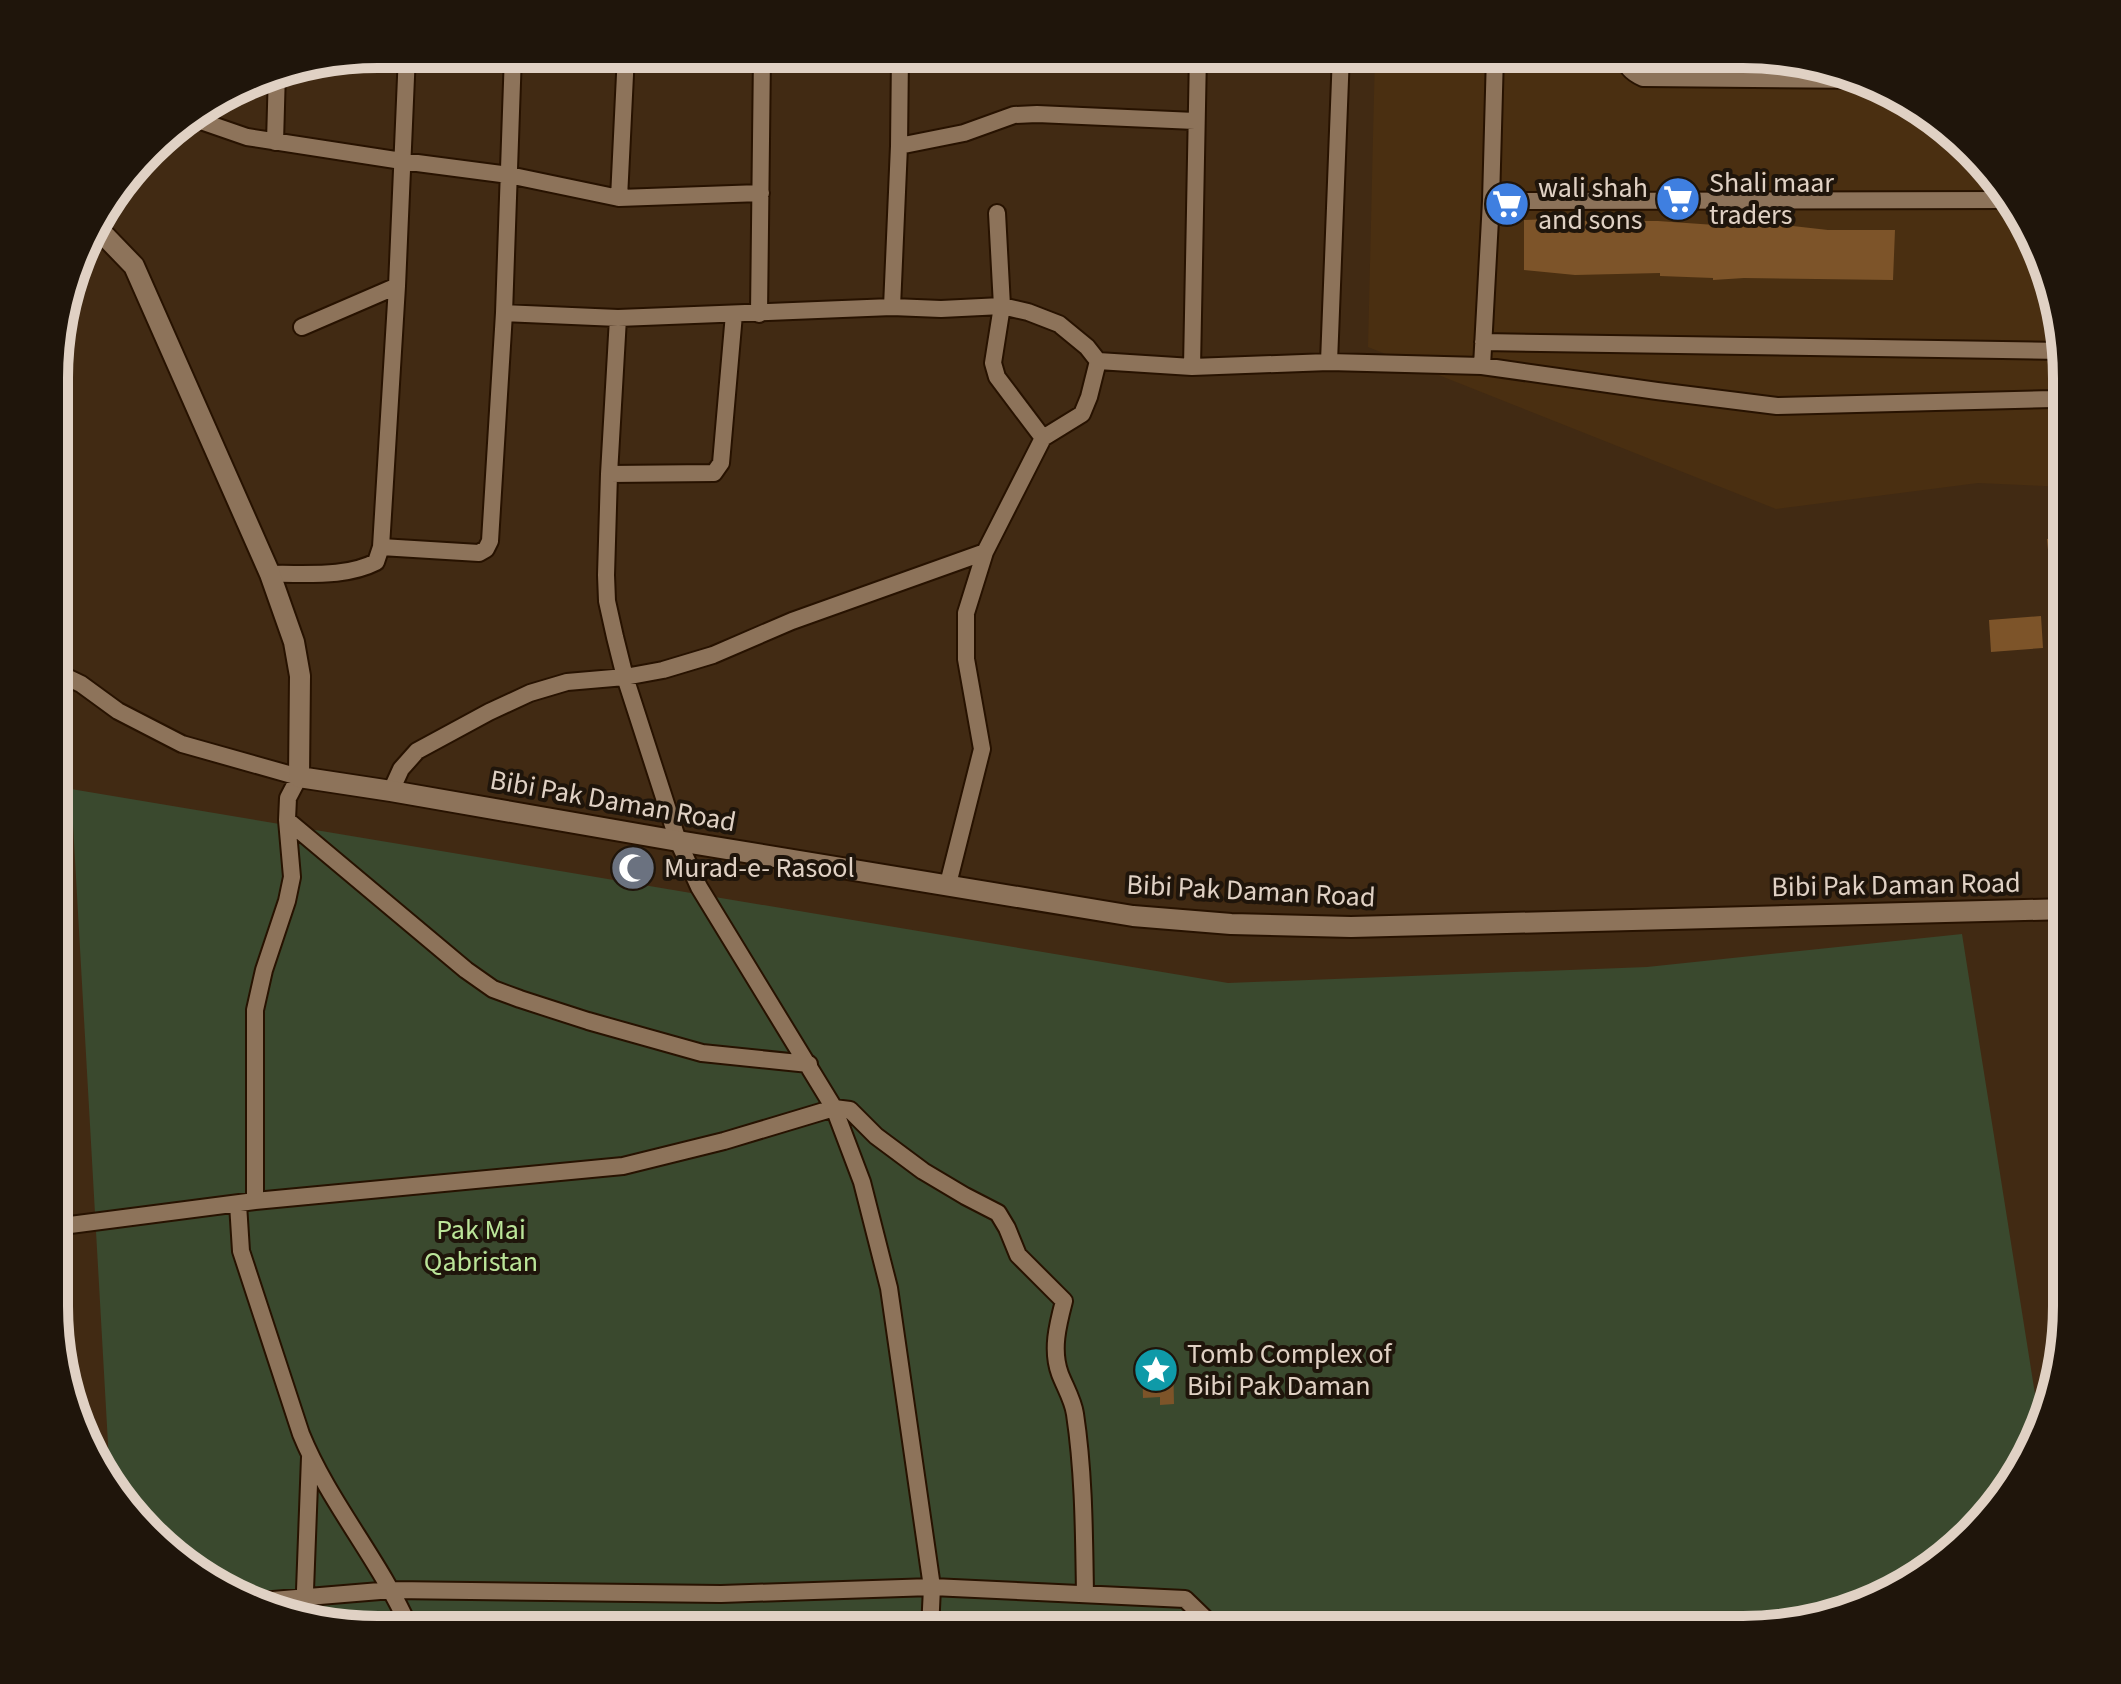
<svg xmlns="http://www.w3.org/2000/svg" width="2121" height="1684" viewBox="0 0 2121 1684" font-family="'Source Sans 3',sans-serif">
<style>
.built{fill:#4a2f11}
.green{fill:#3a492e}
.building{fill:#7d5429}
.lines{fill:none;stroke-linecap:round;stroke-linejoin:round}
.minor-casing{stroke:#271200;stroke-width:20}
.tertiary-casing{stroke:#271200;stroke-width:24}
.minor{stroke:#8d735a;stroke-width:16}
.tertiary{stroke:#8d735a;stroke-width:20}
.labels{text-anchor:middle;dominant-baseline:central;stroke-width:8;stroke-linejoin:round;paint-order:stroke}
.poi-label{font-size:28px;fill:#e0d1c4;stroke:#1f150b;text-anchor:start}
.street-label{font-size:28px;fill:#e0d1c4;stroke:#1f150b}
.park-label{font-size:28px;fill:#bbe599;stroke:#1f150b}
.rim{fill:none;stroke:#e0d1c4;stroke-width:10}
</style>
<rect width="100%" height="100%" fill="#412a13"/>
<path class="built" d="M1375,54L1764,55L1867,78L1957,135L2042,253L2067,377V487L1978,483L1776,509L1368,347Z"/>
<path class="green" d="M71,789L1228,983L1647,967L1962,934L2041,1432L1986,1520L1868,1605L1743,1630L357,1629L254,1606L164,1549L110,1479Z"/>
<path class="building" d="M1553,219L1623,223V221H1658L1715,225V227L1784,225L1828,230H1895L1893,280L1744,278L1713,280V278L1660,276V273L1575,275L1524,270V220Z
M2067,536V602L2053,604L2047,539Z
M2041,616L2043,648L1991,652L1989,620Z
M1173,1358L1174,1404L1160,1405V1397L1143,1398L1142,1360Z"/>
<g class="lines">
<g class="minor-casing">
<path id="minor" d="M1624,55C1625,67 1632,73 1643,78L1870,80
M192,118L247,137L402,161L509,175L619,198L761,193
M275,142L277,71
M899,146L964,133L1014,115L1037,114L1195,121
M619,198L626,54
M1491,201L2004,200
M997,213L1002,306L993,363L997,377L1043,438
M892,307L899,146L900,54
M504,313L618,318L892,307L941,309L1002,306L1028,312L1059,324L1087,347L1098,361L1192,367L1329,362L1482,366L1657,391L1777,406L2053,399L2067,396
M759,314L762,54
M618,318L609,474L606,575L607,601L615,637L625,677L678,841L699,887L834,1108L862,1182L889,1288L932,1587L930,1630
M302,327L397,286
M1483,342L2062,351
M1329,362L1341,54
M1482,366L1491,201L1495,55
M1192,367L1198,54
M609,474L714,473L721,463L734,314
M381,547L479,553L486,549L490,541L504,313L513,54
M270,574C305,573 345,578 376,562L381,547L397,286L407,54
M56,672L81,684L118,711L182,744L299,777L288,798L287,820L292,877L287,901L264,970L255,1010V1201
M391,791L401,769L417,751L489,712L530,693L567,682L625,677L663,670L713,655L792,621L985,552
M287,820L466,970L493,989L520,999L588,1021L702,1053L809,1064
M948,884L982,749L966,659V613L985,552L1043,438L1082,414L1089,397L1098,361
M238,1204L241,1251L301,1434C329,1503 380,1560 410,1629
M70,1225L255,1201L623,1166L724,1141L834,1108L850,1110L876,1136L923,1171L965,1196L998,1213L1007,1228L1018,1255L1064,1301C1058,1324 1051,1350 1060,1374C1065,1387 1073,1400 1075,1414C1084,1474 1084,1534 1085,1594
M249,1602L392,1590L721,1594L932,1587L1185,1599L1217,1630
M304,1617L310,1457"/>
</g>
<g class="tertiary-casing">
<path id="tertiary" d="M93,230L106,237L134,266L270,574L294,642L300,676L299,777L391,791L678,841L1133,916L1231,924L1351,927L2067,909"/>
</g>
<use href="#minor" class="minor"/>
<use href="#tertiary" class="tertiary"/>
</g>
<defs>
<g id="supermarket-disc" transform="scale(2.3)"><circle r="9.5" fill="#3f7fe0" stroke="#1f150b"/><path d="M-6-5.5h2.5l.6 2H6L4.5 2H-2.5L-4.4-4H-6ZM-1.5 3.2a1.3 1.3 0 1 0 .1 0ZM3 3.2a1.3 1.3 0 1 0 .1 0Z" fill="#fff"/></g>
<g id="mosque-disc" transform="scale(2.3)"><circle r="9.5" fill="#6b7280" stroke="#1f150b"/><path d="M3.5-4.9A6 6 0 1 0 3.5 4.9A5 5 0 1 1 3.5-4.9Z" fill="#fff"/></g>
<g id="sight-disc" transform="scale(2.3)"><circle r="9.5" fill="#0f9aa8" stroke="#1f150b"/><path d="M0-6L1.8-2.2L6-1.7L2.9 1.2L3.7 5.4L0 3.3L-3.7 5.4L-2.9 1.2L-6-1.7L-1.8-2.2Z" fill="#fff"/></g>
</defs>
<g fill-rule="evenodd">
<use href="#supermarket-disc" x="1678" y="199"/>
<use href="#supermarket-disc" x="1507" y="204"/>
<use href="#mosque-disc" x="633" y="868"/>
<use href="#sight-disc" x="1156" y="1370"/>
</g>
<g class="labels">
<g class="poi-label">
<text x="1709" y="183">Shali maar<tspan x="1709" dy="32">traders</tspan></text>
<text x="1538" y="188">wali shah<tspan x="1538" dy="32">and sons</tspan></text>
<text x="664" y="868">Murad-e- Rasool</text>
<text x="1187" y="1354">Tomb Complex of<tspan x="1187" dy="32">Bibi Pak Daman</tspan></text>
</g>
<g class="street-label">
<text transform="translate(613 801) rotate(10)">Bibi Pak Daman Road</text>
<text transform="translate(1896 885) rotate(-1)">Bibi Pak Daman Road</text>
<text transform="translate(1251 891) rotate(3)">Bibi Pak Daman Road</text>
</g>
<g class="park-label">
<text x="481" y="1230">Pak Mai<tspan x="481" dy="32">Qabristan</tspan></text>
</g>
</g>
<path d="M0 0H2121V1684H0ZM378 68H1743A310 310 0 0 1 2053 378V1306A310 310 0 0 1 1743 1616H378A310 310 0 0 1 68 1306V378A310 310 0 0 1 378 68Z" fill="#1f150b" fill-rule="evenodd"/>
<path class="rim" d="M378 68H1743A310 310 0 0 1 2053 378V1306A310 310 0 0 1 1743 1616H378A310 310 0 0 1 68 1306V378A310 310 0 0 1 378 68Z"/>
</svg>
